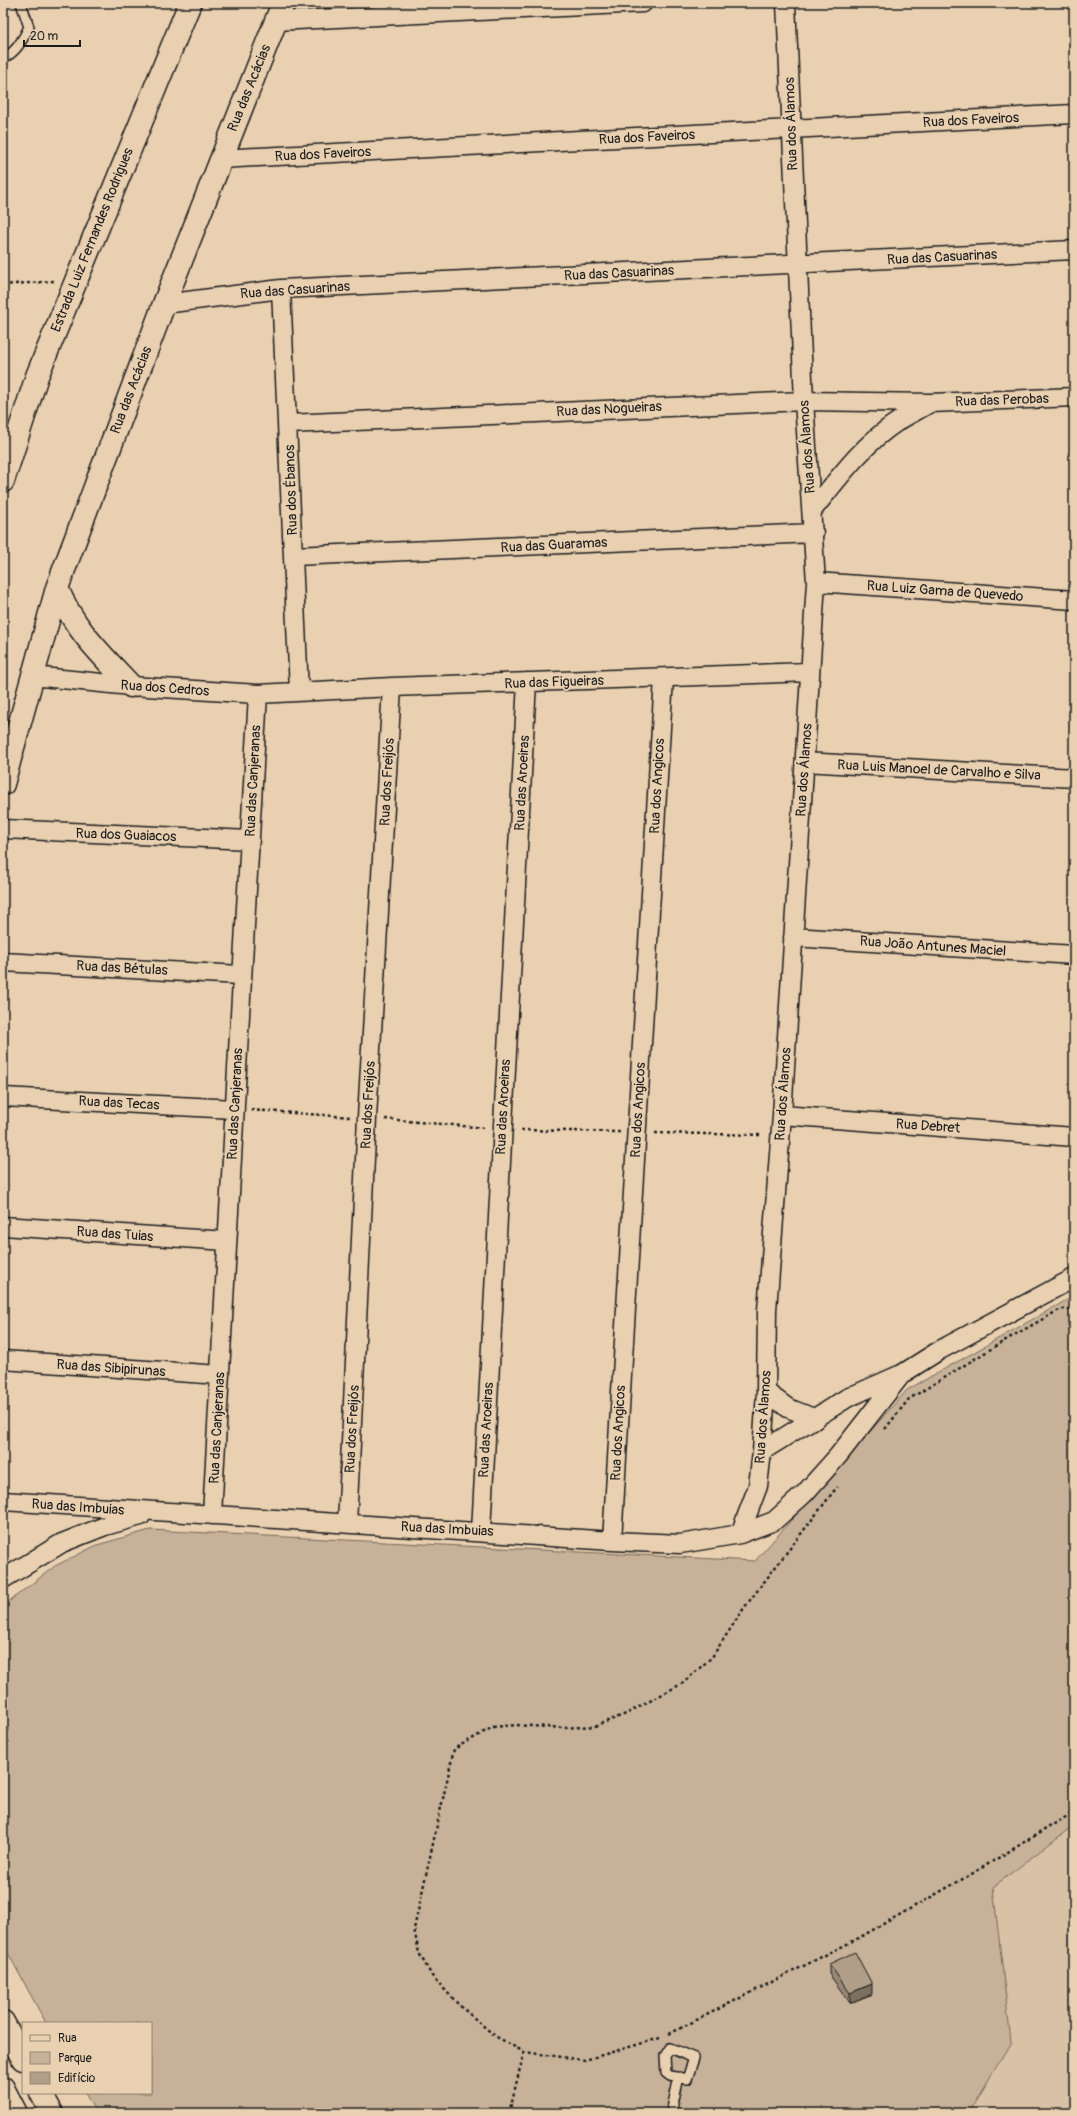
<svg xmlns="http://www.w3.org/2000/svg" width="1077" height="2116" viewBox="0 0 1077 2116" font-family="Pangolin,sans-serif">
<style>
.built{fill:#d8c1a5}
.green{fill:#c7b299;stroke:#72675a}
.lines{fill:none;stroke-linecap:round;stroke-linejoin:round}
.lane-casing{stroke:#1c1c1c;stroke-width:12}
.street-casing{stroke:#1c1c1c;stroke-width:21}
.secondary-casing{stroke:#1c1c1c;stroke-width:25}
.highway-casing{stroke:#1c1c1c;stroke-width:25}
.path{stroke:#1c1c1c;stroke-width:2.5;stroke-dasharray:3 3;stroke-linecap:butt}
.lane{stroke:#e9d0b1;stroke-width:9}
.street{stroke:#e9d0b1;stroke-width:18}
.secondary{stroke:#e9d0b1;stroke-width:22}
.highway{stroke:#e9d0b1;stroke-width:22}
.wall{fill:#978875;stroke:#1c1c1c}
.shaded-wall{fill:#7b6f5f;stroke:#1c1c1c}
.building{fill:#b09e88;stroke:#1c1c1c}
.labels{text-anchor:middle;dominant-baseline:central;stroke-width:3.5;stroke-linejoin:round;paint-order:stroke}
.street-label{font-size:14px;fill:#1c1c1c;stroke:#e9d0b1}
</style>
<rect width="100%" height="100%" fill="#e9d0b1"/>
<filter id="ink" filterUnits="userSpaceOnUse"><feTurbulence type="fractalNoise" baseFrequency=".025" numOctaves="2"/><feDisplacementMap in="SourceGraphic" scale="8" xChannelSelector="R" yChannelSelector="G"/><feConvolveMatrix kernelMatrix="1 2 1 2 8 2 1 2 1" color-interpolation-filters="sRGB"/></filter>
<g filter="url(#ink)">
<path class="built" d="M1074,1825V2113H969L1011,2042L993,1887Z"/>
<path class="green" d="M1074,1296V1825L993,1887L1011,2042L969,2113H96L85,2093H151V2023H46L3,1944V1606L55,1566L97,1545L150,1530L755,1561L907,1390Z"/>
<g class="lines">
<g class="lane-casing">
<path id="lane" d="M3,58C16,53 23,39 29,27L21,3
M670,2048L694,2058L687,2079L670,2076L666,2073L665,2056Z
M671,2113L679,2077"/>
</g>
<g class="street-casing">
<path id="street" d="M276,21L643,3
M220,159L1074,114
M281,289L299,691
M164,304L281,289L1074,250
M288,424L804,401L931,403L1074,397
M812,511C837,480 863,444 897,422C907,415 919,410 930,403
M294,556L814,533
M816,582L1074,600
M32,676L131,686L258,694L392,687L809,672
M805,762L1074,778
M3,829L250,840
M793,937L1074,955
M3,962L241,975
M3,1097L235,1109
M782,1115L1074,1137
M3,1226L227,1241
M3,1360L220,1375
M766,1392L788,1408L816,1419
M762,1451L847,1398L899,1375
M3,1501L612,1541L680,1544L740,1534L774,1521L804,1494L838,1456L902,1374L940,1350L1074,1278
M212,1515L258,694
M347,1524L367,1118L392,687
M481,1531L527,682
M740,1534L758,1486L762,1451L766,1392L767,1310L782,1115L816,582L804,401L786,3
M612,1541L664,678
M3,1579L62,1543L105,1526L141,1516"/>
</g>
<g class="secondary-casing">
<path id="secondary" d="M3,481L37,376L190,3
M57,588C74,629 101,654 131,686
M3,784L57,588L164,304L283,3"/>
</g>
<g class="highway-casing">
<path id="highway" d="M3,2022L23,2059
M3,2088L16,2113
M41,2093L52,2113"/>
</g>
<path class="path" d="M3,285L54,281
M251,1110L350,1117
M385,1119L486,1128
M521,1130L620,1132
M655,1133L763,1135
M885,1429L909,1399L1009,1338L1061,1309L1074,1310
M669,2034L855,1940L975,1872L1074,1812
M660,2038L585,2060L524,2052L495,2036L459,2005L432,1976L419,1953L414,1929L454,1749L493,1727L516,1725L563,1728L595,1726L626,1714L683,1683L712,1657L744,1608L837,1487
M509,2113L524,2052"/>
<use href="#lane" class="lane"/>
<use href="#street" class="street"/>
<use href="#secondary" class="secondary"/>
<use href="#highway" class="highway"/>
</g>
<path class="wall" d="M829,1964L872,1994L850,2003L829,1974Z"/>
<path class="shaded-wall" d="M872,1984V1994L850,2003V1993Z"/>
<path class="building" d="M855,1952L872,1984L850,1993L829,1964Z"/>
</g>
<g class="labels">
<g class="street-label">
<text transform="translate(249 88) rotate(-68)">Rua das Acácias</text>
<text transform="translate(971 120) rotate(-3)">Rua dos Faveiros</text>
<text transform="translate(791 124) rotate(-92)">Rua dos Álamos</text>
<text transform="translate(647 137) rotate(-3)">Rua dos Faveiros</text>
<text transform="translate(323 154) rotate(-3)">Rua dos Faveiros</text>
<text transform="translate(92 240) rotate(-68)">Estrada Luiz Fernandes Rodrigues</text>
<text transform="translate(942 257) rotate(-3)">Rua das Casuarinas</text>
<text transform="translate(619 273) rotate(-3)">Rua das Casuarinas</text>
<text transform="translate(295 290) rotate(-4)">Rua das Casuarinas</text>
<text transform="translate(131 390) rotate(-69)">Rua das Acácias</text>
<text transform="translate(1002 400) rotate(-2)">Rua das Perobas</text>
<text transform="translate(609 409) rotate(-3)">Rua das Nogueiras</text>
<text transform="translate(807 447) rotate(-94)">Rua dos Álamos</text>
<text transform="translate(291 490) rotate(-92)">Rua dos Ébanos</text>
<text transform="translate(554 545) rotate(-3)">Rua das Guaramas</text>
<text transform="translate(945 591) rotate(4)">Rua Luiz Gama de Quevedo</text>
<text transform="translate(554 682) rotate(-2)">Rua das Figueiras</text>
<text transform="translate(165 688) rotate(4)">Rua dos Cedros</text>
<text transform="translate(804 770) rotate(-86)">Rua dos Álamos</text>
<text transform="translate(939 770) rotate(3)">Rua Luis Manoel de Carvalho e Silva</text>
<text transform="translate(253 781) rotate(-87)">Rua das Canjeranas</text>
<text transform="translate(387 782) rotate(-87)">Rua dos Freijós</text>
<text transform="translate(522 783) rotate(-87)">Rua das Aroeiras</text>
<text transform="translate(657 786) rotate(-87)">Rua dos Angicos</text>
<text transform="translate(126 835) rotate(2)">Rua dos Guaiacos</text>
<text transform="translate(933 946) rotate(4)">Rua João Antunes Maciel</text>
<text transform="translate(122 968) rotate(3)">Rua das Bétulas</text>
<text transform="translate(783 1094) rotate(-86)">Rua dos Álamos</text>
<text transform="translate(119 1103) rotate(3)">Rua das Tecas</text>
<text transform="translate(235 1104) rotate(-87)">Rua das Canjeranas</text>
<text transform="translate(368 1105) rotate(-87)">Rua dos Freijós</text>
<text transform="translate(503 1107) rotate(-87)">Rua das Aroeiras</text>
<text transform="translate(638 1110) rotate(-87)">Rua dos Angicos</text>
<text transform="translate(928 1126) rotate(4)">Rua Debret</text>
<text transform="translate(115 1234) rotate(4)">Rua das Tuias</text>
<text transform="translate(111 1368) rotate(4)">Rua das Sibipirunas</text>
<text transform="translate(763 1417) rotate(-86)">Rua dos Álamos</text>
<text transform="translate(217 1428) rotate(-87)">Rua das Canjeranas</text>
<text transform="translate(352 1429) rotate(-87)">Rua dos Freijós</text>
<text transform="translate(486 1430) rotate(-87)">Rua das Aroeiras</text>
<text transform="translate(618 1433) rotate(-87)">Rua dos Angicos</text>
<text transform="translate(78 1507) rotate(4)">Rua das Imbuias</text>
<text transform="translate(447 1529) rotate(3)">Rua das Imbuias</text>
</g>
</g>
<rect width="1077" height="2116" fill="none" stroke="#e9d0b1" stroke-width="16"/>
<rect x="8" y="8" width="1061" height="2100" fill="none" stroke="#1c1c1c" stroke-width="1.5" filter="url(#ink)"/>
<rect x="22" y="2022" width="130" height="72" fill="#e9d0b1" stroke="#978875"/>
<rect x="30" y="2035" width="20" height="6" fill="#e9d0b1" stroke="#978875"/>
<text x="58" y="2042" font-size="12" fill="#1c1c1c">Rua</text>
<rect x="30" y="2052" width="20" height="12" fill="#c7b299" stroke="#978875"/>
<text x="58" y="2062" font-size="12" fill="#1c1c1c">Parque</text>
<rect x="30" y="2072" width="20" height="12" fill="#b09e88" stroke="#978875"/>
<text x="58" y="2082" font-size="12" fill="#1c1c1c">Edifício</text>
<path d="M24 40v6h56v-6" fill="none" stroke="#1c1c1c" stroke-width="2"/>
<text x="30" y="40" font-size="12" fill="#1c1c1c" stroke="#e9d0b1" stroke-width="3" paint-order="stroke">20 m</text>
</svg>
